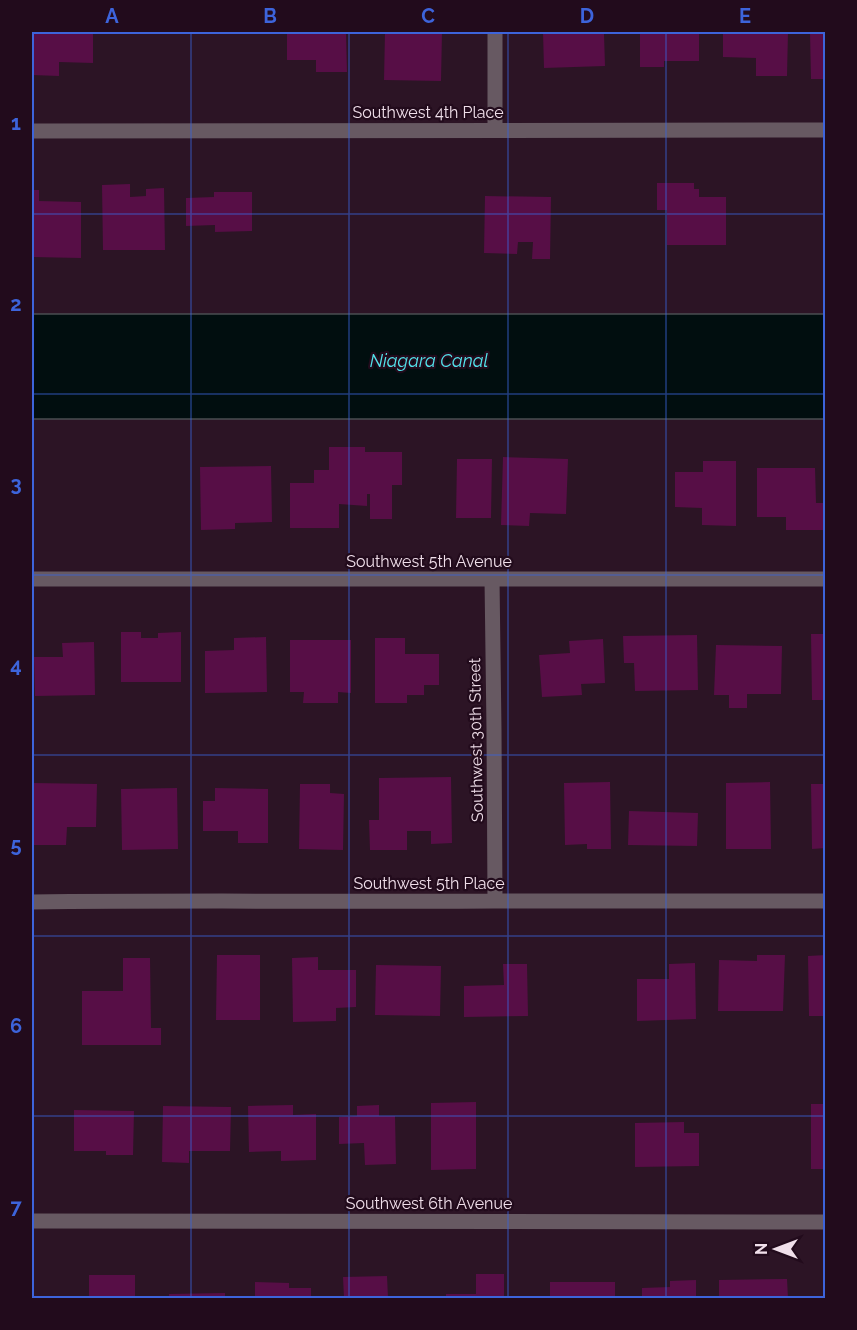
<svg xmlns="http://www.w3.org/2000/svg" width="857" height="1330" viewBox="0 0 857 1330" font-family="Raleway,sans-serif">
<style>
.water{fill:#010e0f;stroke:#494d51;stroke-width:1.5}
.building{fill:#570e46}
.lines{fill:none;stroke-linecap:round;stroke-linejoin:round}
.minor{stroke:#675962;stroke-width:15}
.grid{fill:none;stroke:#3d64db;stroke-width:1.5;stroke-opacity:0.55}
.labels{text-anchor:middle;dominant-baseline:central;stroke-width:4.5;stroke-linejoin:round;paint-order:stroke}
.street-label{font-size:16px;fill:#f0dfea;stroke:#220b1c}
.water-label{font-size:18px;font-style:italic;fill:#53e3eb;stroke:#220b1c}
.neatline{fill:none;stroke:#3d64db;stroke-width:2}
.grid-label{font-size:20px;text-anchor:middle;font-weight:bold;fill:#3d64db}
</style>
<rect width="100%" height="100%" fill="#2c1425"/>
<path class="water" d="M32,314H825V419H32Z"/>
<path class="building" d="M32,32H93V63L59,62V76L32,75Z
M287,32H346L347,72H316V60H287Z
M385,32H442L441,81L384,80Z
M543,32H583L584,34H604L605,66L544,68Z
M640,32H699V61H664V67H640Z
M723,32H788L787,76H756V58L723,57Z
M810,32H826V79H811Z
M657,183H694V189H699V197H726V245H667V210H657Z
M130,184V197L146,196V189L164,188L165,250H103L102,185Z
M32,190H39V201L81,202V258L32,257Z
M214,192H252V231L215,232V225L186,226V198L214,197Z
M485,196L551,197L550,259H532L533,242H518L517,254L484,253Z
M329,447H365V452H402V485H392V519H370V494H367V506L339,504V528H290V483H314V470H329Z
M503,457L568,459L566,514L530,513L529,526L501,525Z
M457,459H492L491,518H456Z
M703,461H736V526L702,525V508L675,507V472H703Z
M271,466L272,522L235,523V529L201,530L200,467Z
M757,468H815L816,503H825V530H786V517H757Z
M121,632H141V638H158V633L181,632V682H121Z
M811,634H826V700H812Z
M697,635L698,690L635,691L634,663H624L623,636Z
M266,637L267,692L205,693V651L234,650V638Z
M375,638H405V654H439V685H424V695H407V703H375Z
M603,639L605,683L581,684L582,695L542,697L539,655L570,653L569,641Z
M290,640H351V693L338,692V703H303L304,692H290Z
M94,642L95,695L35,696L34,657H63L62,643Z
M716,645L782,646L781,694H747V708H729V695H714Z
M451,777L452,843L431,844V831H407V850H370L369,820H379V778Z
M610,782L611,849H587V844L565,845L564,783Z
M770,782L771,849H726V783Z
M33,783L97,784L96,827H67L66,845H32Z
M300,784H330V793L344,794L343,850L299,849Z
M811,784H826V848L812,849Z
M177,788L178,849L122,850L121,789Z
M215,788L268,789V843H238V831H203V801H215Z
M629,811L698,813L697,846L628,845Z
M217,955H260V1020H216Z
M757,955H785L783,1011H718L719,960L757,961Z
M826,955V1016H809L808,956Z
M318,957V970H356V1007L336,1008V1021L293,1022L292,958Z
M123,958H150L151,1028H161V1045H82V991H123Z
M695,963L696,1019L637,1021V979H669V964Z
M503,964H527L528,1016L464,1017V986L504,985Z
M376,965L441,966L440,1016L375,1015Z
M476,1102V1169L431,1170V1103Z
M811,1104H826V1169H811Z
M293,1105V1115L316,1114V1160L281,1161V1151L249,1152L248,1106Z
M379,1105V1116H395L396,1164L365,1165L364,1143L339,1144V1117L357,1116V1106Z
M163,1106L231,1107L230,1151H189V1163L162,1162Z
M74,1110L134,1111L133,1155H106V1151H74Z
M684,1122V1133H699V1166L635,1167V1123Z
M476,1274H504V1298H446V1294H476Z
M89,1275H135V1298H89Z
M387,1276L388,1298H344L343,1277Z
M787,1279L788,1298H719V1280Z
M696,1280V1298H642V1288L670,1287V1281Z
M255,1282L289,1283V1288H311V1298H255Z
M550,1282H615V1298H550Z
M225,1293V1298H169V1294Z"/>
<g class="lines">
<path class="minor" d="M495,32V130
M32,131L826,130
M32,579H826
M492,579L494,730L495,901
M32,902C186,900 340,902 494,901C605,901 715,901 826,901
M32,1221L826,1222"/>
</g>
<path class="grid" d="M191,32V1298M349,32V1298M508,32V1298M666,32V1298M32,214H826M32,394H826M32,575H826M32,755H826M32,936H826M32,1116H826"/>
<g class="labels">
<g class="street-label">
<text x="428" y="112">Southwest 4th Place</text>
<text x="429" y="561">Southwest 5th Avenue</text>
<text transform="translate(476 740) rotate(-91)">Southwest 30th Street</text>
<text x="429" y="883">Southwest 5th Place</text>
<text x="429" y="1203">Southwest 6th Avenue</text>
</g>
<g class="water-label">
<text x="429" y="360">Niagara Canal</text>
</g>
</g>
<rect width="857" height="1330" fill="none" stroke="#220b1c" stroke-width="66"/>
<g transform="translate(776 1249) rotate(270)" stroke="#220b1c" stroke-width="4.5" paint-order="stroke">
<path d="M0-4.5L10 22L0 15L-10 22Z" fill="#f0dfea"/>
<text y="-9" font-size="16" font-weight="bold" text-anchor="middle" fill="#f0dfea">N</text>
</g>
<rect x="33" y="33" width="791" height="1264" class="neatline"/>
<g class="grid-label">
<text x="112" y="23">A</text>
<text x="270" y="23">B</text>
<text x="428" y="23">C</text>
<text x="587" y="23">D</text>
<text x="745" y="23">E</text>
<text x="16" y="130">1</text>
<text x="16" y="311">2</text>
<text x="16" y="491">3</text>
<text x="16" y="672">4</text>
<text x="16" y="852">5</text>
<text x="16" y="1033">6</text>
<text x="16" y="1214">7</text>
</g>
</svg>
